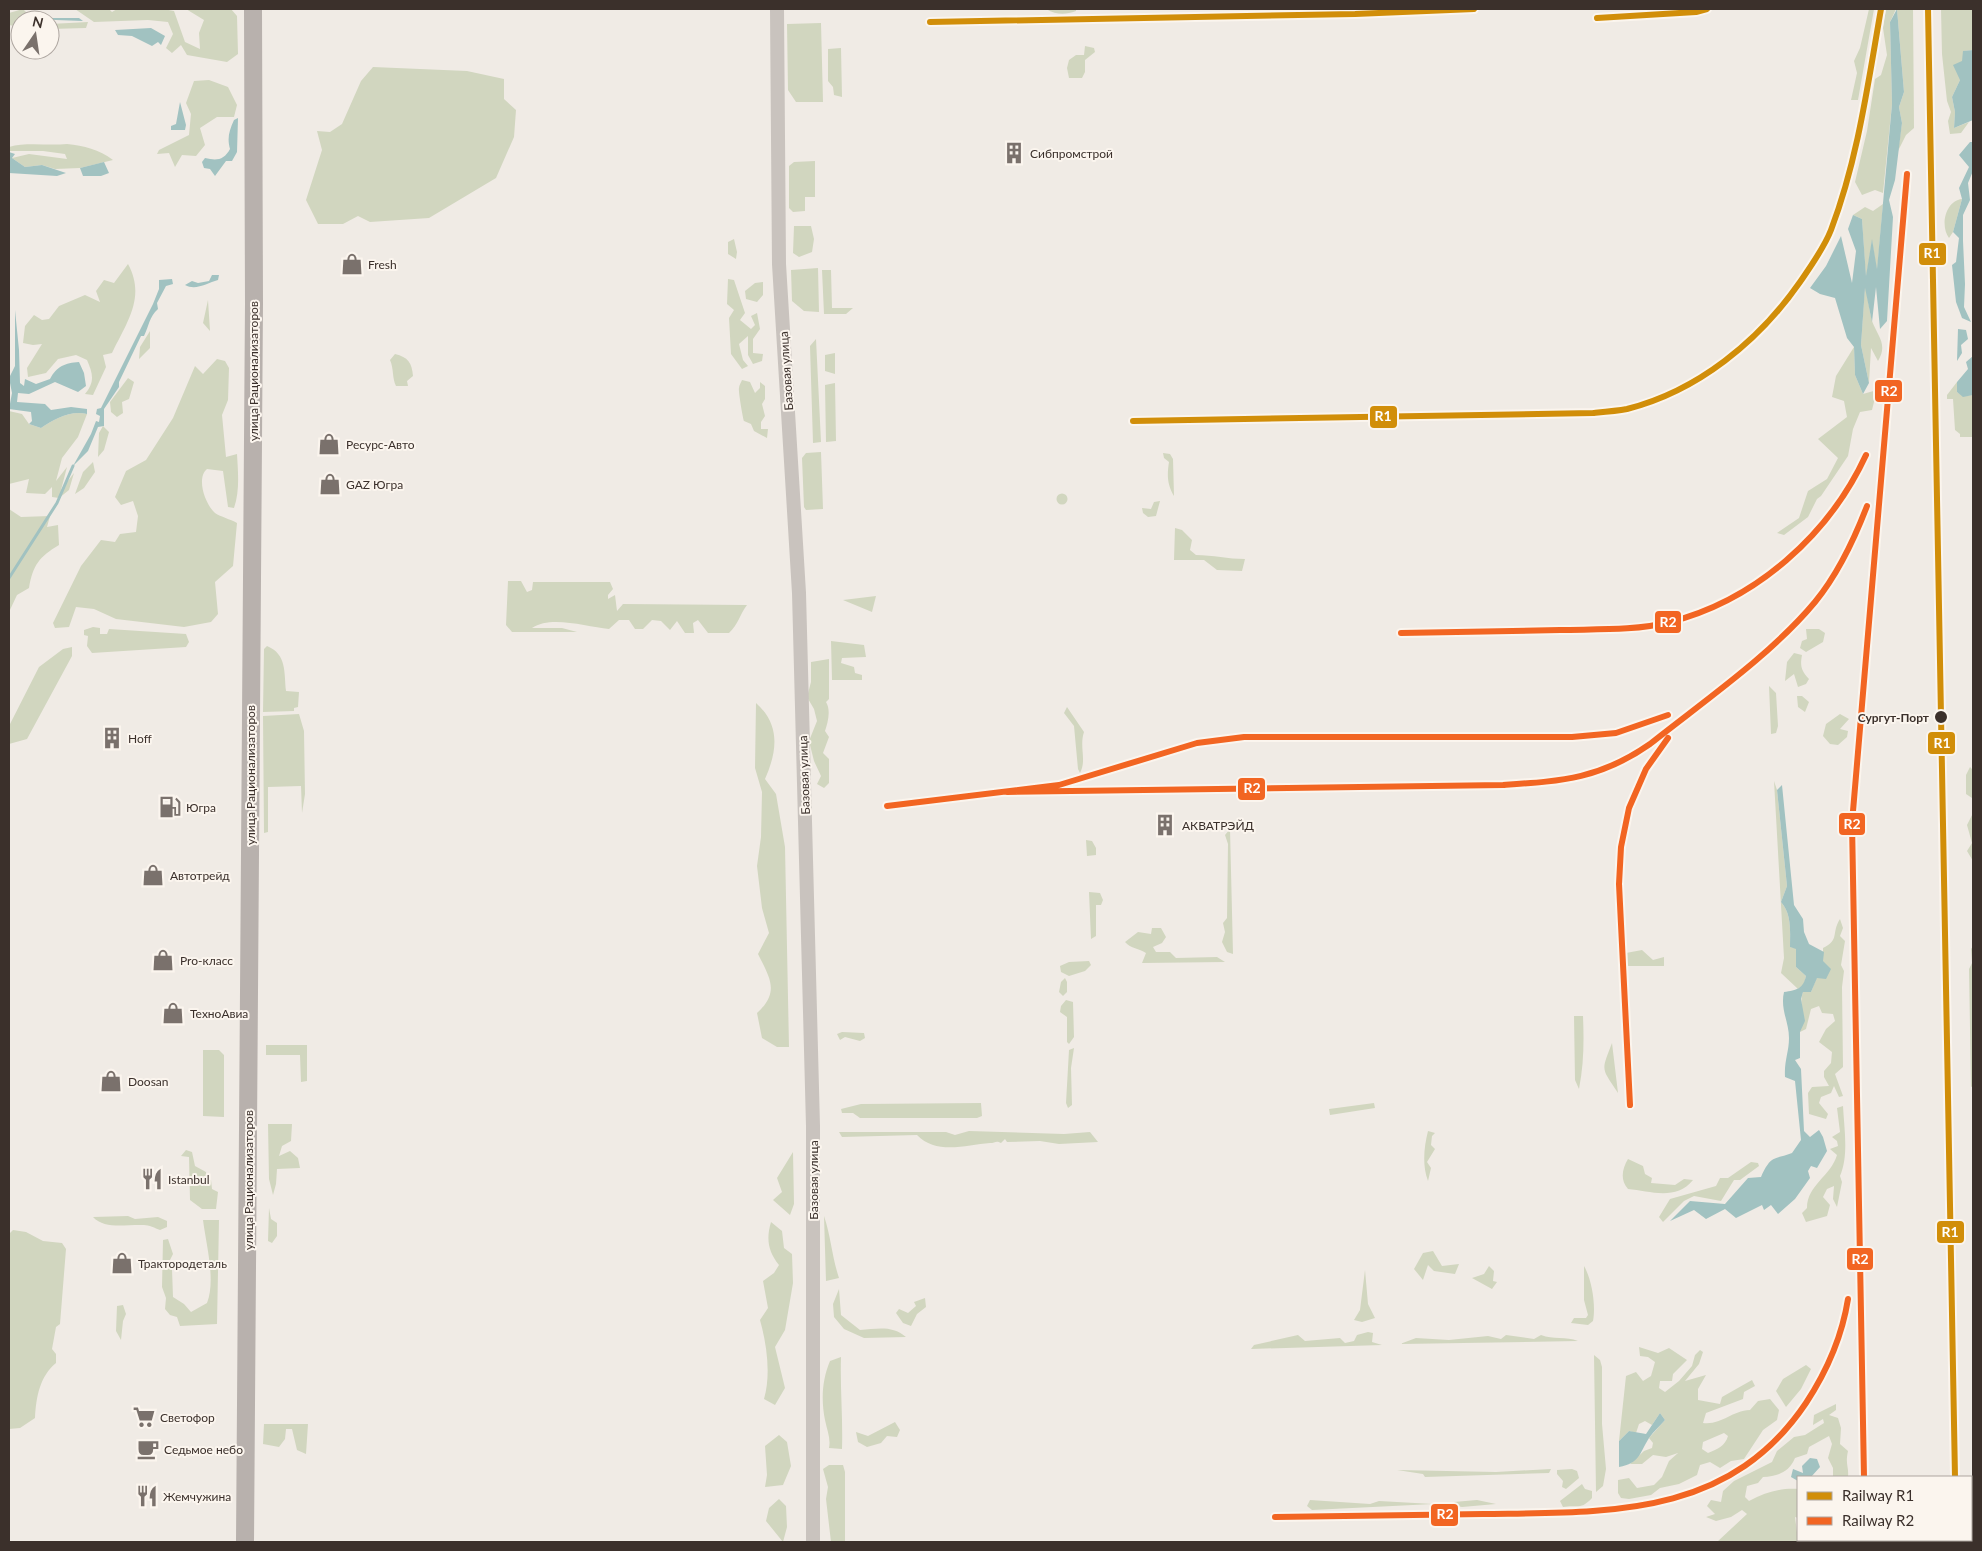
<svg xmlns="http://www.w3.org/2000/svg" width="1982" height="1551" viewBox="0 0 1982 1551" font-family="Lato,sans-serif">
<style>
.green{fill:#d1d6bf;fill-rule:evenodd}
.water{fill:#a1c2c1}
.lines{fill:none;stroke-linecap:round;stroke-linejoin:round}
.stream{stroke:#a1c2c1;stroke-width:3}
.minor{stroke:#c9c3be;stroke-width:14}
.major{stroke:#b8b1ad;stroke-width:18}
.rail-1-casing{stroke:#fbf5ee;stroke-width:10}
.rail-2-casing{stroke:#fbf5ee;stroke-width:10}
.rail-1{stroke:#d18e09;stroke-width:6}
.rail-2{stroke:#f26522;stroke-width:6}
.stop-dot{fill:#3b302b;stroke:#fbf5ee;stroke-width:2}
.labels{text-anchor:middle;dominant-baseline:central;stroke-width:4;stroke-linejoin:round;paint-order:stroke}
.poi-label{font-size:12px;fill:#3b302b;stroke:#fbf5ee;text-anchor:start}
.street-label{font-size:12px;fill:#3b302b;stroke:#fbf5ee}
.stop-label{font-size:12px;font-weight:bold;fill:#3b302b;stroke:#fbf5ee;text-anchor:end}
.line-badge{stroke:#fbf5ee;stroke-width:2}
.badge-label{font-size:14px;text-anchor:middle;font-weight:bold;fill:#fff}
</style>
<rect width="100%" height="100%" fill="#f0ebe5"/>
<path class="green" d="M23,9L28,14L20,20V27L9,25V13Z
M75,9H109L112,12L117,9H163L174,11L185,42L200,49L199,33L204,20L186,9H231L237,16L238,54L227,62L187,55L181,45L172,53L166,48L173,34L168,22L148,20L94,22Z
M1046,9H1076V11C1065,15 1057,15 1046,9Z
M1869,9H1874L1858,100H1851L1857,73L1854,61L1860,48Z
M1886,9H1896L1890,22L1892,104L1883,193L1875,190L1862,195L1855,182L1867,131L1875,79L1881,75L1887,55L1883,28Z
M1897,9H1913L1914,128L1906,135L1898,151L1902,123L1899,107L1904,92Z
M1941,9H1973V50L1964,51L1960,80L1952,97L1955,112L1954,128L1969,122L1961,133L1950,134L1948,121L1951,112L1947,101L1942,54Z
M88,22L86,28L50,29V24Z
M821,23L823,102H796L788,90L787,24Z
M1085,46L1094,48L1095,52L1085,60V72L1082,78H1069L1067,68L1069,60L1076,55H1084Z
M841,48L842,97L834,95L833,87L828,81V49Z
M373,67L467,71L504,79V99L516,110L514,137L496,178L429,218L370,222L358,216L343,224H318L306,200L322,150L317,131L330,132L342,124L361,81Z
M209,80L228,87L237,105L234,117H217L200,128L205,145L196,156L182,155L175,167L169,153L157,154L159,150L189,135L191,114L186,103L194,81Z
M67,144C84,146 99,149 113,160L80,168L55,169L42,165L25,167L12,158L29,154L67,159L65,154L43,151H9V147C26,142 48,146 67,144Z
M815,161V197H805V211L793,212L789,208V166L794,162Z
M1962,199L1953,232L1949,238C1940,226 1945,201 1962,199Z
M1883,204L1877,272L1872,241L1866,279L1862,219L1853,215L1865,207L1873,211Z
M794,226H811L814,239L812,252L799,257L793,253Z
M734,239L737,252L736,259L728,254V242Z
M128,264C146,297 127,322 112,353L103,355L106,367L93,395L85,394C95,382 93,374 87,360L76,355L58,359L46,373L28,377L27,368L42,344L33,345L23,343L25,326L34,315L42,320L49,319L59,306L85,295L100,302L96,291L104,280L114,283Z
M818,268L819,312L804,311L792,301L791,270Z
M822,270H831L832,308H853L846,314H824Z
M728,279L734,280L745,313L740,320L751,329L755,325L751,316L757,313L760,329L753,339V353L763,354L762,361L753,364L748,355V336L739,344L743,360L748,366L742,369L731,354L729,318L734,310L727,304Z
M763,282V295L757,302L746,299L745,291L755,283Z
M1865,285C1868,297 1869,310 1872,321C1878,337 1888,344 1878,361L1871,348L1869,383L1861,345Z
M208,300L210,331L203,323Z
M150,331V348L139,359L140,347Z
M816,339L821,442L813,443L810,346Z
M1854,347L1855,375L1863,394L1877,390L1872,410L1860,412L1853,429L1848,456L1821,496L1817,499L1808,517L1784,535L1777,533L1799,518L1808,491L1827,479L1838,458L1818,439L1847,417L1844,401L1832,397L1836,376Z
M835,353V374L825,371V355Z
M395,354C408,357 412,363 413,376L407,381L408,386H396C392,378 394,369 390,360Z
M217,359L225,361L229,368L228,400L222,415L226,457L237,454C238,472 240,491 234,508L228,507L223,471L207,469C196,478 205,504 215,513C221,517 230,519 237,523L233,566L215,582L218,614L211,622L184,627L116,619L94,609L76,607L69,627L55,628L53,623L81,566L101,540L115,542L120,534L136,532L138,516L133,501L121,505L115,497L126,471L146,460L173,418L195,366L203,374Z
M128,378L134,382L129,399L122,402L123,413L117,417L111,412L110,402Z
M742,380L750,382L755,393L760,388V382L765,386V399L762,404L765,416L761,422V429H768L767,438L754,431L751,424L744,421C743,419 738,390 739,388C739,385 741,383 742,380Z
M1957,382V392L1963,396L1973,395V437H1960V434L1955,430L1953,399H1947V395Z
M835,383L836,441L826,442L825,385Z
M9,411L22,414L29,424L41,428C54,419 71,410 87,414L78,437L62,458L56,481L67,467L61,490L74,473L69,490L59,498L52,497V487L45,494L26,493L29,479L9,484Z
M103,426L109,432L104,450L98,457L99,433Z
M821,452L823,509L806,510L804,507L802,458L806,453Z
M1163,453L1170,454L1173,459L1174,496C1167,484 1167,475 1169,462L1164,458Z
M93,462L95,472L84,488L75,494L83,472Z
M1056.5 499a5.5 5.5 0 1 1 11 0a5.5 5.5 0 1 1-11 0Z
M1160,501L1156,516L1148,517L1143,513L1142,508L1151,509L1154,502Z
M9,509L21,517L50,516L47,527L58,525L59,545C39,557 33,565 29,588L17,595L9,612Z
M1175,528L1182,530L1192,540L1190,550L1196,555C1213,555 1228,559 1245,559L1242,571L1217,570L1204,560H1174Z
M508,581H521L527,592L532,590L533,582H610L613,589L608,595V599L615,595L617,611L623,604L747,605C740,614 738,625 729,633H708L698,620L693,623L694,633H685L677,621L670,630L661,621L652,620L643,629H635L629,620H619L609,629C587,627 551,615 532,628H562L577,632H512L506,625Z
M876,596L872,612L843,600Z
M93,627L100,628V634H107L109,629L186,634L189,642L186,647L92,653L87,646L88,636L84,635V630Z
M1806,629H1819L1825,633L1823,642L1806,652L1800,648L1802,641L1807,639Z
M831,641L864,645L866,657L842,658L841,663L854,667L855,673L862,675V680H832Z
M267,646C287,654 284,673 286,691L299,692L298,707L294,708V711L263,712L264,649Z
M72,647V656L27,739L9,744V726L39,667L63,649Z
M1794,653L1802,655C1800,666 1801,670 1809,679L1806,684L1798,687L1794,674L1785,681L1787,662Z
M829,659V699L826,702C831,710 828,722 825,731L829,737L823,753L829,759V783L824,788L817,784L821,776L814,761L809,741L817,721L814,709L807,697L811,682V662Z
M1769,686L1776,693L1778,726L1776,733L1771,734Z
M1797,696H1802L1809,702L1805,712L1798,707Z
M756,703C781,725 777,752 765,779L776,794L785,847L789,1047H777L762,1038L757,1013C780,992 770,978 758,954L769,933L762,908L757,866L761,837L762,792L755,768Z
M1067,707L1084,732C1079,747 1087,760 1080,773L1078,769L1074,726L1064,713Z
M299,714L304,731L305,794L302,813L301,786L268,787V832L264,833L263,716Z
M1840,714L1849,719L1840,729L1848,731L1847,737L1838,745L1830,744L1823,736L1826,724Z
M1970,767L1973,770V810L1972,798L1966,794V775Z
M1774,781L1777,790L1787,886L1781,902C1792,914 1790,932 1790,947L1796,948V967L1806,976L1804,985L1798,989L1781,973L1784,958Z
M1973,813V861L1967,851L1972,843L1967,825Z
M1230,829L1233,954L1227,952L1222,942L1225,932L1223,923L1227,918L1228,844L1225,835Z
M1086,840L1092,841L1096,848V855L1087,856Z
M1089,892L1100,893L1103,900L1101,905H1096V936L1091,939Z
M1840,919L1843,928L1840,936L1845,941L1841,965L1844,971L1842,987L1843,1067L1835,1074L1843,1096L1839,1097L1834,1086L1831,1093L1821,1097L1819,1103L1828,1114L1826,1119L1809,1114L1808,1093L1812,1087L1829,1086L1824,1077V1071L1831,1063L1832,1052L1819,1042L1826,1029L1835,1021L1833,1014L1822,1013L1819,1006L1811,1009L1806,1029L1800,1032C1807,1014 1798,1007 1803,992H1811L1823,961V948C1840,940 1831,933 1840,919Z
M1152,928H1161L1166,937L1162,943L1153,947L1156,952H1170L1176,958L1217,957L1225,962L1142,963L1146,953C1139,948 1131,949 1125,942L1138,932L1151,934Z
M1973,946V1086L1971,1087L1969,969L1972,963L1971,949Z
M1642,950L1653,960L1664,957V966H1627L1626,953Z
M1089,961L1091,965L1085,971L1069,976L1061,972L1060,966L1069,962Z
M1065,978L1067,982V992L1063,996L1059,992L1061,982Z
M1066,1000L1073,1002L1074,1037L1069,1044L1067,1042V1017L1060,1012L1061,1006Z
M1574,1016H1583C1584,1040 1584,1064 1579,1089L1575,1080Z
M842,1032L864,1033L865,1038L860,1041L845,1037L840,1040L837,1034Z
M1612,1043L1618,1093C1601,1067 1601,1072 1612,1043Z
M266,1045H307V1081L301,1082L300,1055H266Z
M1074,1048L1071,1068L1072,1105L1068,1108L1066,1103L1069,1050Z
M203,1050H219L224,1055V1117L203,1116Z
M981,1103L982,1116L977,1118H860L853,1113H842L841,1109L861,1104Z
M1374,1103L1375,1108L1330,1115L1329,1109Z
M1843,1106C1844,1127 1849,1156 1840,1176L1842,1182L1837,1207L1833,1199L1834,1186L1827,1189L1823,1197L1830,1205L1827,1216L1806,1222L1802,1213L1807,1208C1807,1185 1831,1176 1837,1155L1830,1149L1838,1146L1837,1141L1832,1137L1840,1132L1837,1108Z
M268,1124H292L291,1141L282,1146L279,1156L290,1151L298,1158L300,1168L277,1169L276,1184L273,1195L269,1179Z
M969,1131L1064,1134L1090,1132L1098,1142L1059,1144L1040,1141L1007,1142L1005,1139L1001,1143C996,1140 995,1143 990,1143C966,1145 936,1155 917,1135L842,1137L839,1132H946L955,1135Z
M1428,1131L1435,1133L1432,1136L1431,1145L1435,1149L1427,1162L1431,1168L1428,1181C1422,1165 1424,1147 1428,1131Z
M186,1150L192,1152L195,1166L206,1172L207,1179L211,1180L212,1189L218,1192L216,1209H202L190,1200L189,1157L181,1156Z
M793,1152L794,1204L790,1215L773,1200L782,1192L777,1178Z
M1628,1159L1643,1166L1645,1174L1652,1178L1651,1183L1675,1185L1684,1179L1693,1180C1676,1201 1650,1191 1628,1189C1620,1180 1622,1169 1628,1159Z
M1751,1162L1758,1163L1759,1166L1740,1180H1734L1721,1201L1694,1196L1684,1201L1663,1222L1659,1217L1670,1199L1716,1186L1720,1178H1728Z
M269,1208L271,1219L277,1223V1236L272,1243L268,1241Z
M128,1216L135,1219L158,1217L167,1221V1227L160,1230C155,1228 149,1225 144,1225C127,1224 105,1230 93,1217Z
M824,1216C831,1237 832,1257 839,1278L826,1281Z
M203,1220H219L217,1324L180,1326L177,1317L170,1315L165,1309L166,1298L162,1287L163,1240L168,1239L173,1254L168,1264L172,1269L173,1297L184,1304L191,1312L207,1303C216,1280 206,1244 203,1220Z
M771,1222L782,1231L784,1248L792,1254L793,1283L785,1330L775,1347L785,1388L775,1405L764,1399C771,1375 767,1345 760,1320L768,1308L763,1281L774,1273L779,1265C768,1251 766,1239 771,1222Z
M13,1230L26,1232L43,1241L62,1243L66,1249L60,1324L56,1327L52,1349L56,1354V1363C40,1376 36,1397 35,1418L20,1428L9,1429V1234Z
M1433,1251L1442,1266L1459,1264L1455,1274L1434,1271L1428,1265L1423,1280L1414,1269L1423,1253Z
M1489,1266L1494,1271L1493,1281L1497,1282L1492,1289L1472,1278L1484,1274Z
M1584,1266C1592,1280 1596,1305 1593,1321L1588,1325L1571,1323L1574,1318H1586L1588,1315L1584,1300Z
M1365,1270L1368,1304L1375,1318L1362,1322L1354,1320L1360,1310Z
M839,1289L841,1315L860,1330C877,1329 892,1325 906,1337L864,1338L844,1329L834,1317L833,1304Z
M925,1298L926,1307L917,1314L911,1326L903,1323L896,1313L899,1309L908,1313L916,1306L914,1302Z
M123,1305L126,1314L123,1321L121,1340L116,1331L117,1306Z
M1368,1332L1373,1333L1372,1342L1382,1345L1251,1349L1254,1345L1298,1335L1305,1341L1340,1338L1345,1343L1354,1341L1357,1335Z
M1506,1335L1534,1339L1541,1335C1553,1340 1566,1336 1578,1341L1400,1344L1416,1338L1449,1340L1488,1336L1501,1339Z
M1639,1347L1658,1353L1669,1348L1687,1360L1673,1374L1672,1381H1660L1659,1388L1665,1392L1679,1381L1692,1366L1695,1355L1700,1350L1703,1352L1699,1364L1685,1381L1706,1375L1698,1389V1400L1720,1404L1722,1397L1752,1380L1755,1386L1744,1392L1743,1399L1706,1413L1703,1423C1722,1425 1731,1411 1750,1410L1758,1401L1770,1399L1779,1410L1777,1420L1763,1430L1744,1459L1731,1461L1720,1468L1710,1462L1700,1465L1697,1475L1679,1484L1660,1488L1651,1495L1629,1499L1621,1498L1618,1493V1480L1629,1478L1637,1488L1654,1485L1662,1477L1669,1461L1678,1453L1666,1457L1653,1455L1642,1464H1630L1644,1451L1652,1448L1653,1443L1649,1438L1665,1420L1660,1413L1652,1425L1645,1421L1639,1424L1636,1433L1629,1431L1619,1441L1626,1376L1636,1372L1643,1381L1651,1376L1655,1362L1648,1357L1640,1356ZM1724,1433L1728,1436C1725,1446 1718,1449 1708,1453L1702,1449L1703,1442Z
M1594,1355L1600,1360L1602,1367V1424L1606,1469L1603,1486L1596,1492Z
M841,1357C840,1388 843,1418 842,1449L829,1448C831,1439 827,1430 825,1420C821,1400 822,1380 830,1361Z
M1806,1365L1811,1369L1801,1389L1786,1407L1776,1391L1783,1379Z
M1836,1404V1410L1829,1415L1838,1418L1841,1428L1840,1444L1848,1451C1845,1465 1849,1466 1848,1477H1833V1468L1828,1458L1832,1444L1829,1436L1809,1447L1807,1454L1795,1458C1789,1473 1777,1476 1763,1477L1758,1483L1747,1486L1745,1497L1749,1501C1766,1492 1780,1488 1798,1489V1518L1795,1517L1798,1540L1804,1542H1717L1747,1514L1742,1510L1731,1517L1716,1521L1706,1517L1715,1514L1707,1506L1711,1500L1721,1502L1723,1491L1734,1481L1772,1462L1777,1451L1794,1437L1805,1435L1824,1423L1823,1419L1813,1425L1814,1415Z
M895,1422L900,1430L897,1437L887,1436L881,1443L867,1447L858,1442L856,1432L868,1436Z
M264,1424H308L306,1454L297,1450L292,1429H286L285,1439L279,1447L263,1444Z
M779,1435L787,1442L791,1466L783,1485L765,1487L767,1475L765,1446Z
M829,1465H843L845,1472V1542H831L826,1499L828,1487L823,1469Z
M1551,1469L1549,1473L1425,1477L1423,1474L1397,1470L1496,1472Z
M1572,1469L1577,1471L1579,1478L1566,1489L1562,1487L1563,1481L1557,1474V1470Z
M1582,1484L1585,1489L1592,1491V1498C1580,1511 1577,1504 1563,1507L1560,1501Z
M779,1499L786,1506L787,1527L783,1542L766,1521L769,1508Z
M1310,1500L1370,1504L1379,1501L1433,1504L1312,1510L1307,1506Z
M1477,1500L1496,1504L1462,1507L1442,1503Z"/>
<path class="water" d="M1897,9L1904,92L1899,107L1902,123L1895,180L1889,200L1893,217L1887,321L1880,329L1876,287L1872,322L1865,288L1861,345L1869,383L1863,394L1855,375L1854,347L1847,338L1835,298L1820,294L1810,288L1826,266L1841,236L1852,283L1856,251L1848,229L1853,215L1862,219L1866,276L1872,239L1877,269L1892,104L1890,22Z
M46,18H79L83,21L29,19Z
M151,28L165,36L161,45L158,42L152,46L132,36L118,35L115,30Z
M1973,50V120L1954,128L1955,112L1952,97L1960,80L1953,65L1962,61L1963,51Z
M180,102L186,125L185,130H171V126L176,124Z
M238,118L237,152L232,161H226L215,176L210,169L204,168L202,162L205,158C217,161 224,160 230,149C227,138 229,131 234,120Z
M1970,142H1973V171L1968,183L1970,200L1963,215V241L1965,284L1964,307L1971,322L1962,318L1956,302L1952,265L1956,262L1959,238L1953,232L1962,199L1959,188L1969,167L1959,155Z
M9,152L15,154L12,158L25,167L42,165L66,173L57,176L9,173Z
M104,162L109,173L101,176H83L80,168Z
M212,275H219L218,280C207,283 196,291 185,285L192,281L198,283L209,281Z
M172,279L173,284L166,286L157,303L158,309C149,317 149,326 144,336H141L119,382V387L104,409V426L98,427L88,451L73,466L91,434L96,421L99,422L100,416L96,414L97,409L101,408L153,304L159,289V280Z
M15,310L19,350L20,383L24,386L25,379L36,384L50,379C57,366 65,363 79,362L84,373L86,386L78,392L55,382L29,394L18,393L17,402L45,404L51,410L71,407L87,409V414C71,410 54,419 41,428L29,424L32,421L31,412L9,409L12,393L9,378L15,366Z
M1958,329L1966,330L1968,339L1961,345L1962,353L1957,361Z
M1973,356V395L1963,397L1957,392V382L1968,369L1966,362Z
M1782,785L1794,905L1803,919L1804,932L1809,944L1824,952L1823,961L1831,969L1826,979L1817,978L1811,992H1803L1801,999L1805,1021L1800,1032V1058L1795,1060L1801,1069L1804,1131L1810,1137L1819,1130L1823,1137L1827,1151L1817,1168L1811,1166L1808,1171L1810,1178L1795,1199L1778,1214L1771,1205L1764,1210L1762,1205L1736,1218L1725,1209L1706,1219L1694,1210L1670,1221L1690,1201L1725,1204L1748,1178L1761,1177C1771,1155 1773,1160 1792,1153L1801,1140L1795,1081L1785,1077C1784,1061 1789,1052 1789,1038C1789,1022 1780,1009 1784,992C1797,990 1803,989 1806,976L1796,967V949L1790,947C1790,932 1792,914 1781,902L1787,886L1777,790Z
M1660,1413L1665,1420C1660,1426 1653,1432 1649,1438C1639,1454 1640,1463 1619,1467V1441L1629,1431L1646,1434Z
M1810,1458L1817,1459L1820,1467L1811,1477H1798V1481L1791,1477L1793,1469L1803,1473L1802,1466Z"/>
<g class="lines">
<path class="stream" d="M9,578L57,503L73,466"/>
<path class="minor" d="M777,9L779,264L799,593L813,1126V1542"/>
<path class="major" d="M245,1542L254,303L253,9"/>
<g class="rail-1-casing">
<path id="rail-1" d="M1928,9L1955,1477
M1597,18L1696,12L1707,9
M930,22L1355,14L1474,9
M1133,421L1593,413C1604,412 1616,411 1627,409C1698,391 1759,341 1800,282C1811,266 1824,248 1831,230C1858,159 1868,83 1881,9"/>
</g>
<g class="rail-2-casing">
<path id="rail-2" d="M1401,633C1454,632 1507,631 1560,630C1597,629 1634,631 1670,622C1756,600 1829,535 1866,455
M1007,792L1503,785C1562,781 1600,779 1650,744C1704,701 1771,655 1815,602C1838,574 1854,540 1867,506
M887,806L1059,785L1197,743L1244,737H1572L1616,733L1668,715
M1630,1105L1619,884L1621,847L1629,808L1646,769L1668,738
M1864,1477L1852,823L1907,174
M1275,1517C1344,1516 1413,1515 1483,1514C1607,1512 1728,1519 1806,1403C1827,1371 1842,1337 1848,1299"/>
</g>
<use href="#rail-1" class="rail-1"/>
<use href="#rail-2" class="rail-2"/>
</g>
<defs>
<g id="building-bare" transform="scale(1.725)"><path d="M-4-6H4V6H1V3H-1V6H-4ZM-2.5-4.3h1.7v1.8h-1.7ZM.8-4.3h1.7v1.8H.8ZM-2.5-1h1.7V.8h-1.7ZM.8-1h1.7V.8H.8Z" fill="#7a716c" stroke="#fbf5ee" stroke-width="2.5" paint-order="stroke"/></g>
<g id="shop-bare" transform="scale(1.725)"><path d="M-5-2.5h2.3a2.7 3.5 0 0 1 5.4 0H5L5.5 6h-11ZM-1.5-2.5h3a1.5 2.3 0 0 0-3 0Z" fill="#7a716c" stroke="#fbf5ee" stroke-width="2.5" paint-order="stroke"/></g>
<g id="fuel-bare" transform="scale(1.725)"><path d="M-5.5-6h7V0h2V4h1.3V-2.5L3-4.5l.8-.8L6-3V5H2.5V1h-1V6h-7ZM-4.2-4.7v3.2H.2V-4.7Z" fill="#7a716c" stroke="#fbf5ee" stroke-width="2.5" paint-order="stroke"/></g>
<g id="restaurant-bare" transform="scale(1.725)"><path d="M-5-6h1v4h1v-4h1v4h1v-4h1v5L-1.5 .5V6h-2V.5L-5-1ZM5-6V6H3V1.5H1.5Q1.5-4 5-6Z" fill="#7a716c" stroke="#fbf5ee" stroke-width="2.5" paint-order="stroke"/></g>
<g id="supermarket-bare" transform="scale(1.725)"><path d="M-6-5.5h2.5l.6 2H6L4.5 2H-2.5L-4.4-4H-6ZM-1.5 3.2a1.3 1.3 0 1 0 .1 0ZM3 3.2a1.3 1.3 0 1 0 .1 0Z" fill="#7a716c" stroke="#fbf5ee" stroke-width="2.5" paint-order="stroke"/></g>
<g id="cafe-bare" transform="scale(1.725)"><path d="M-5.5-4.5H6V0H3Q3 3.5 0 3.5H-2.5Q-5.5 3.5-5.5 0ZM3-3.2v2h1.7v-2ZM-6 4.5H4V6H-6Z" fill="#7a716c" stroke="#fbf5ee" stroke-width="2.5" paint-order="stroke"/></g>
</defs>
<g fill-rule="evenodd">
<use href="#building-bare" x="1014" y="153"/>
<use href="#shop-bare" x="352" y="264"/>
<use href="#shop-bare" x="329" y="444"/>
<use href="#shop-bare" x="330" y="484"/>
<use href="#building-bare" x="112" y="738"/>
<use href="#fuel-bare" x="170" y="807"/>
<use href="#building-bare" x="1165" y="825"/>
<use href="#shop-bare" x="153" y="875"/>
<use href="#shop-bare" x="163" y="960"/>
<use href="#shop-bare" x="173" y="1013"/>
<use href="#shop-bare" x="111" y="1081"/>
<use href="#restaurant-bare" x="152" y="1179"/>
<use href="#shop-bare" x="122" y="1263"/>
<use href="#supermarket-bare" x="144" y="1417"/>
<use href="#cafe-bare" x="148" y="1449"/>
<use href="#restaurant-bare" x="147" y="1496"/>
</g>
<circle class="stop-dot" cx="1941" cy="717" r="7"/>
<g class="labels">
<g class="poi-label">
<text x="1030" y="153">Сибпромстрой</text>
<text x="368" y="264">Fresh</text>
<text x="346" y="444">Ресурс-Авто</text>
<text x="346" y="484">GAZ Югра</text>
<text x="128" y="738">Hoff</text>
<text x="186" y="807">Югра</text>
<text x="1182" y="825">АКВАТРЭЙД</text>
<text x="170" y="875">Автотрейд</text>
<text x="180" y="960">Pro-класс</text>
<text x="190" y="1013">ТехноАвиа</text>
<text x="128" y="1081">Doosan</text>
<text x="168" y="1179">Istanbul</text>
<text x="138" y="1263">Трактородеталь</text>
<text x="160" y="1417">Светофор</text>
<text x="164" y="1449">Седьмое небо</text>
<text x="163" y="1496">Жемчужина</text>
</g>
<g class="street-label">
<text transform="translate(253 371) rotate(-90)">улица Рационализаторов</text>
<text transform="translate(786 371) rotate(-94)">Базовая улица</text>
<text transform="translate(250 775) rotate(-90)">улица Рационализаторов</text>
<text transform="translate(804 775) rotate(-92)">Базовая улица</text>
<text transform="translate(248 1180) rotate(-90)">улица Рационализаторов</text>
<text transform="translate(813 1180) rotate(-90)">Базовая улица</text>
</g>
<g class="stop-label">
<text x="1929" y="717">Сургут-Порт</text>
</g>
</g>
<g class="line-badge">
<rect x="1918" y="242" width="29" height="24" rx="5" fill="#d18e09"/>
<rect x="1874" y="379" width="29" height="24" rx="5" fill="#f26522"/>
<rect x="1369" y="405" width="29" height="24" rx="5" fill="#d18e09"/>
<rect x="1654" y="610" width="28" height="24" rx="5" fill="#f26522"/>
<rect x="1927" y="731" width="29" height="24" rx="5" fill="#d18e09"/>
<rect x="1237" y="777" width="29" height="24" rx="5" fill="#f26522"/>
<rect x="1838" y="812" width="28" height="24" rx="5" fill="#f26522"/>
<rect x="1936" y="1220" width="29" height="24" rx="5" fill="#d18e09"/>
<rect x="1846" y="1247" width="28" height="24" rx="5" fill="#f26522"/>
<rect x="1430" y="1503" width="29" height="24" rx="5" fill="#f26522"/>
</g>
<g class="badge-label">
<text x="1932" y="258">R1</text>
<text x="1889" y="396">R2</text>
<text x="1383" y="421">R1</text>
<text x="1668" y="627">R2</text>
<text x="1942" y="748">R1</text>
<text x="1252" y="793">R2</text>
<text x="1852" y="829">R2</text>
<text x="1950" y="1237">R1</text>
<text x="1860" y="1264">R2</text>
<text x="1445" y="1519">R2</text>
</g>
<rect width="1982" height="1551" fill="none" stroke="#3b302b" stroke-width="20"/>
<rect x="1797" y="1476" width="175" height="65" fill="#fbf5ee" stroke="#aea6a0"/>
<rect x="1807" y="1492" width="25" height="8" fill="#d18e09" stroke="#aea6a0"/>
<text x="1842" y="1501" font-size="15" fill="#3b302b">Railway R1</text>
<rect x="1807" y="1517" width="25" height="8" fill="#f26522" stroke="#aea6a0"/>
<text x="1842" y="1526" font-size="15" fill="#3b302b">Railway R2</text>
<g transform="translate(35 35) rotate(13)"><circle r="24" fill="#fbf5ee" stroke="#aea6a0"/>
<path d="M0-4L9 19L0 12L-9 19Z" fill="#7a716c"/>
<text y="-8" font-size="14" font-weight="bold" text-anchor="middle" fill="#3b302b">N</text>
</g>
</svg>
